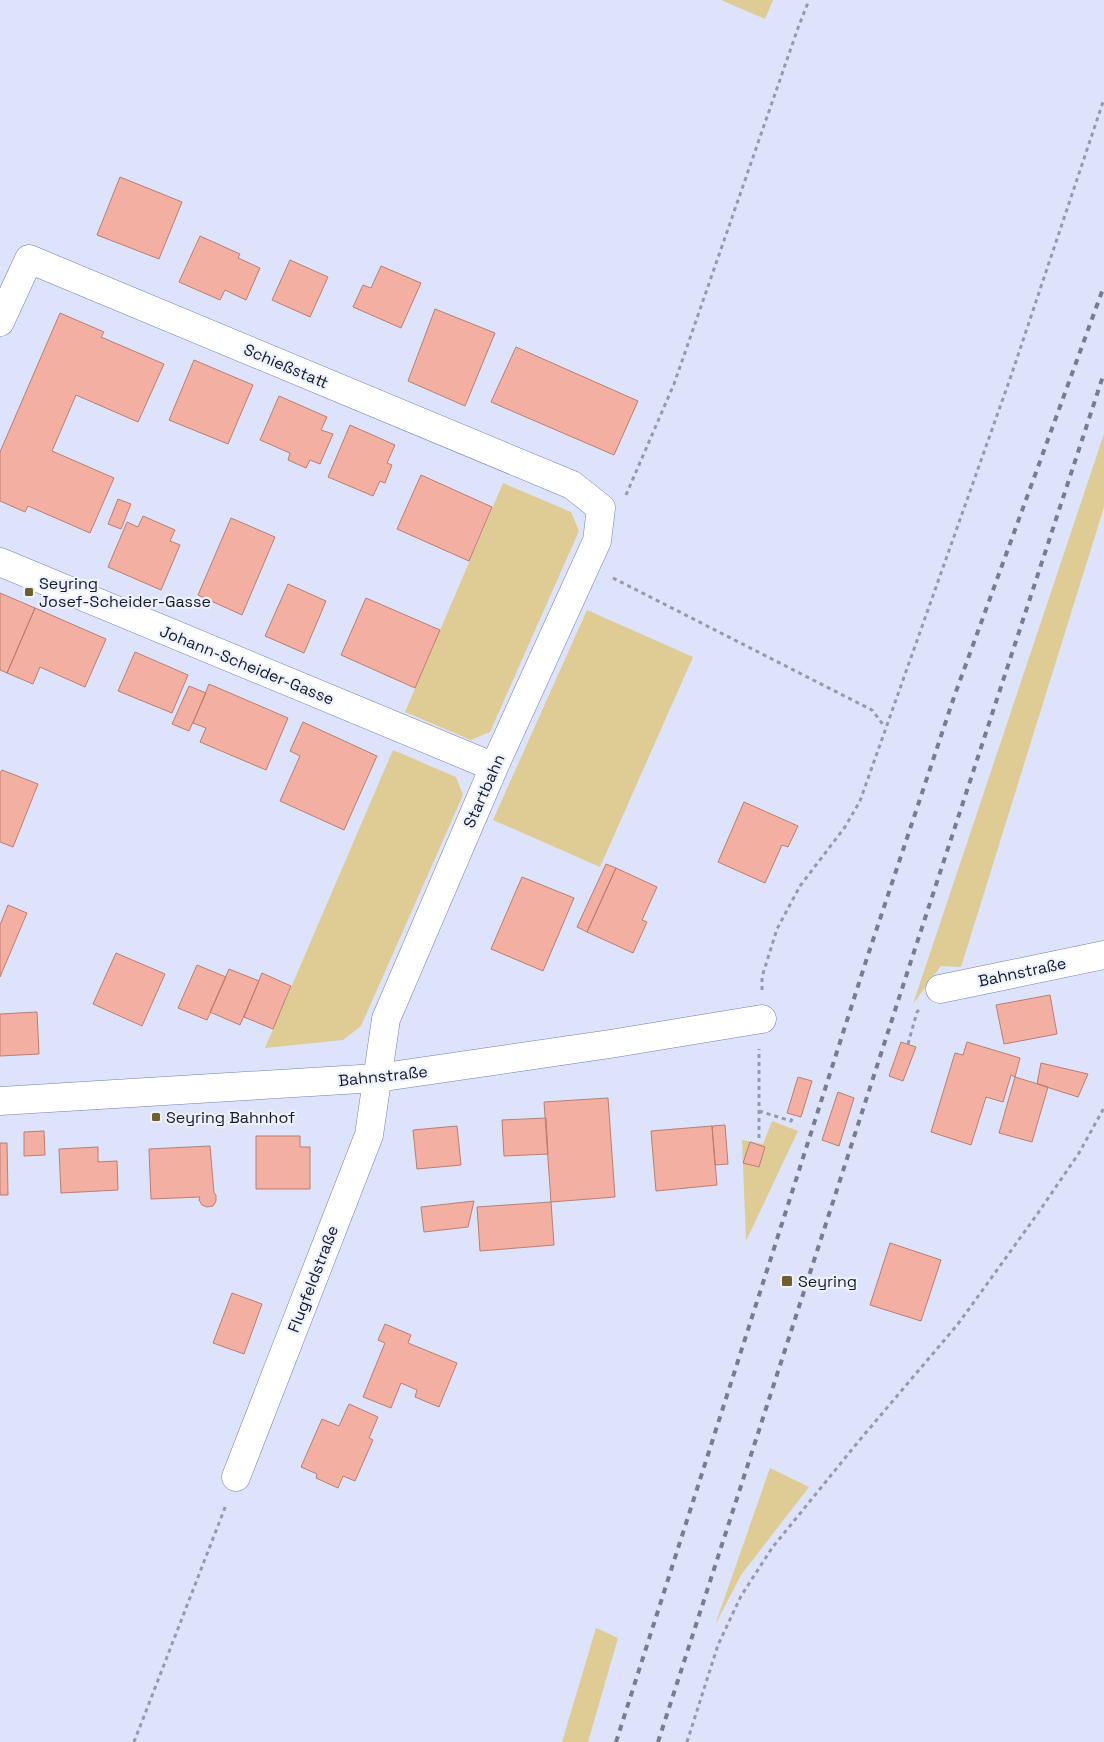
<svg xmlns="http://www.w3.org/2000/svg" width="1104" height="1742" viewBox="0 0 1104 1742" font-family="'Space Grotesk',sans-serif">
<style>
.green{fill:#decc94}
.building{fill:#f3b0a2;stroke:#bc7d70}
.lines{fill:none;stroke-linecap:round;stroke-linejoin:round}
.minor-casing{stroke:#717fb3;stroke-width:29}
.path{stroke:#9399af;stroke-width:3;stroke-dasharray:4 4;stroke-linecap:butt}
.minor{stroke:#fff;stroke-width:28}
.rail{stroke:#767c91;stroke-width:4;stroke-dasharray:6 6;stroke-linecap:butt}
.poi-dot{fill:#6f5f2c;stroke:#edf1fc;stroke-width:2}
.labels{text-anchor:middle;dominant-baseline:central;stroke-width:4.5;stroke-linejoin:round;paint-order:stroke}
.street-label{font-size:16px;fill:#14192d;stroke:#edf1fc}
.poi-label{font-size:16px;fill:#14192d;stroke:#edf1fc;text-anchor:start}
</style>
<rect width="100%" height="100%" fill="#dce3fa"/>
<path class="green" d="M721,0H773L765,19Z
M1104,434V507L961,967L941,966L913,1004Z
M503,483L571,512L579,531L490,732L471,740L405,712Z
M587,610L693,657L600,867L493,820Z
M393,750L456,777L463,795L361,1026L343,1040L265,1048Z
M772,1121L798,1131L746,1241L742,1140L763,1144Z
M770,1468L809,1487L741,1575L715,1625Z
M596,1628L618,1638L588,1742H562Z"/>
<path class="building" d="M120,177L182,202L159,259L97,235Z
M200,236L240,254L238,258L260,268L246,300L225,290L220,300L179,282Z
M290,260L328,277L310,317L272,300Z
M381,266L421,283L401,328L353,307L363,285L371,288Z
M435,309L495,333L465,406L408,381Z
M60,313L104,332L101,337L164,364L138,422L76,395L52,451L114,478L90,533L28,506L25,512L0,501V452Z
M516,347L638,401L614,455L491,402Z
M194,360L253,385L228,444L169,420Z
M279,396L327,417L321,430L333,434L320,464L310,460L306,468L288,460L290,453L260,440Z
M350,425L395,445L387,463L392,465L385,483L380,481L373,496L328,477Z
M421,475L492,507L469,561L397,529Z
M118,499L131,504L121,529L108,524Z
M143,516L175,530L170,541L180,545L161,590L108,567L127,522L138,527Z
M231,518L275,537L242,615L198,595Z
M288,584L326,601L304,653L265,636Z
M0,593L35,608L7,673L0,670Z
M366,598L440,630L415,688L341,655Z
M35,608L106,639L85,687L40,667L33,684L7,673Z
M135,652L188,675L172,713L118,691Z
M209,684L288,718L266,770L200,742L206,728L193,723Z
M189,686L206,693L189,731L172,724Z
M303,722L377,756L344,830L280,801L300,756L290,751Z
M2,770L38,784L13,847L0,842V773Z
M744,802L798,826L788,847L782,845L765,883L718,862Z
M606,864L616,868L587,932L577,927Z
M616,868L657,887L642,920L647,922L633,953L587,932Z
M522,877L574,898L543,971L491,949Z
M8,905L27,913L0,977V925Z
M116,953L165,974L142,1026L93,1004Z
M197,965L226,977L207,1020L178,1008Z
M229,969L259,981L240,1025L210,1012Z
M262,973L291,986L273,1029L244,1017Z
M1050,995L1057,1034L1004,1044L996,1005Z
M37,1012L39,1054L0,1056V1014Z
M901,1042L916,1047L903,1081L889,1076Z
M967,1042L1020,1058L1015,1077L1011,1075L1003,1102L986,1097L971,1145L931,1132L955,1053L963,1055Z
M1041,1063L1088,1074L1078,1097L1037,1084Z
M798,1077L812,1081L801,1117L787,1113Z
M1015,1077L1048,1087L1032,1142L999,1133Z
M838,1092L854,1098L839,1146L822,1140Z
M608,1098L615,1197L551,1202L544,1102Z
M546,1118L548,1154L504,1156L502,1120Z
M725,1125L728,1164L715,1165L712,1126Z
M457,1126L461,1165L417,1169L413,1130Z
M712,1126L717,1185L656,1191L651,1131Z
M44,1131L45,1155L24,1156V1132Z
M256,1136H300V1147H310V1189H256Z
M750,1142L765,1147L759,1167L743,1163Z
M0,1143H7L8,1195H0Z
M210,1146L214,1193L216,1195V1201L213,1206L207,1207L202,1205L199,1200L200,1197L151,1199L149,1149Z
M98,1147V1162L117,1161L118,1190L61,1193L59,1149Z
M474,1201L468,1227L424,1232L421,1207Z
M551,1202L554,1245L480,1251L477,1207Z
M890,1243L941,1260L921,1321L870,1305Z
M232,1293L262,1304L244,1354L213,1343Z
M385,1324L411,1335L408,1343L457,1363L439,1407L415,1397L417,1390L401,1383L391,1408L363,1397L385,1343L378,1340Z
M349,1404L378,1417L369,1438L373,1440L355,1481L343,1476L338,1488L316,1478L317,1474L301,1467L322,1419L339,1426Z"/>
<g class="lines">
<g class="minor-casing">
<path id="minor" d="M0,322L29,259L572,485L601,508L597,541L494,767L386,1019L369,1135L236,1477
M0,562L494,767
M940,989L1104,955
M0,1101L377,1078L610,1044L762,1019"/>
</g>
<path class="path" d="M626,495L674,384L798,28L809,0
M613,578L872,710L885,727
M762,990V977L777,929L800,886L845,827L860,801L1011,376L1104,99
M908,1044L917,1012L920,1009
M759,1111L791,1121L794,1115
M759,1138V1049
M134,1742L226,1505
M687,1742L718,1645L741,1596L772,1548L858,1442L958,1324L1036,1216L1079,1153L1104,1108"/>
<use href="#minor" class="minor"/>
<path class="rail" d="M616,1742L866,961L954,697L1104,286
M658,1742L911,961L1104,373"/>
</g>
<g class="poi-dot">
<rect x="24" y="587" width="10" height="10" rx="2.5"/>
<rect x="151" y="1112" width="10" height="10" rx="2.5"/>
<rect x="781" y="1275" width="12" height="12" rx="2.5"/>
</g>
<g class="labels">
<g class="street-label">
<text transform="translate(286 366) rotate(23)">Schießstatt</text>
<text transform="translate(247 665) rotate(22)">Johann-Scheider-Gasse</text>
<text transform="translate(484 791) rotate(-66)">Startbahn</text>
<text transform="translate(1022 972) rotate(-12)">Bahnstraße</text>
<text transform="translate(383 1076) rotate(-6)">Bahnstraße</text>
<text transform="translate(313 1279) rotate(-69)">Flugfeldstraße</text>
</g>
<g class="poi-label">
<text x="39" y="583">Seyring<tspan x="39" dy="18">Josef-Scheider-Gasse</tspan></text>
<text x="166" y="1117">Seyring Bahnhof</text>
<text x="798" y="1281">Seyring</text>
</g>
</g>
</svg>
